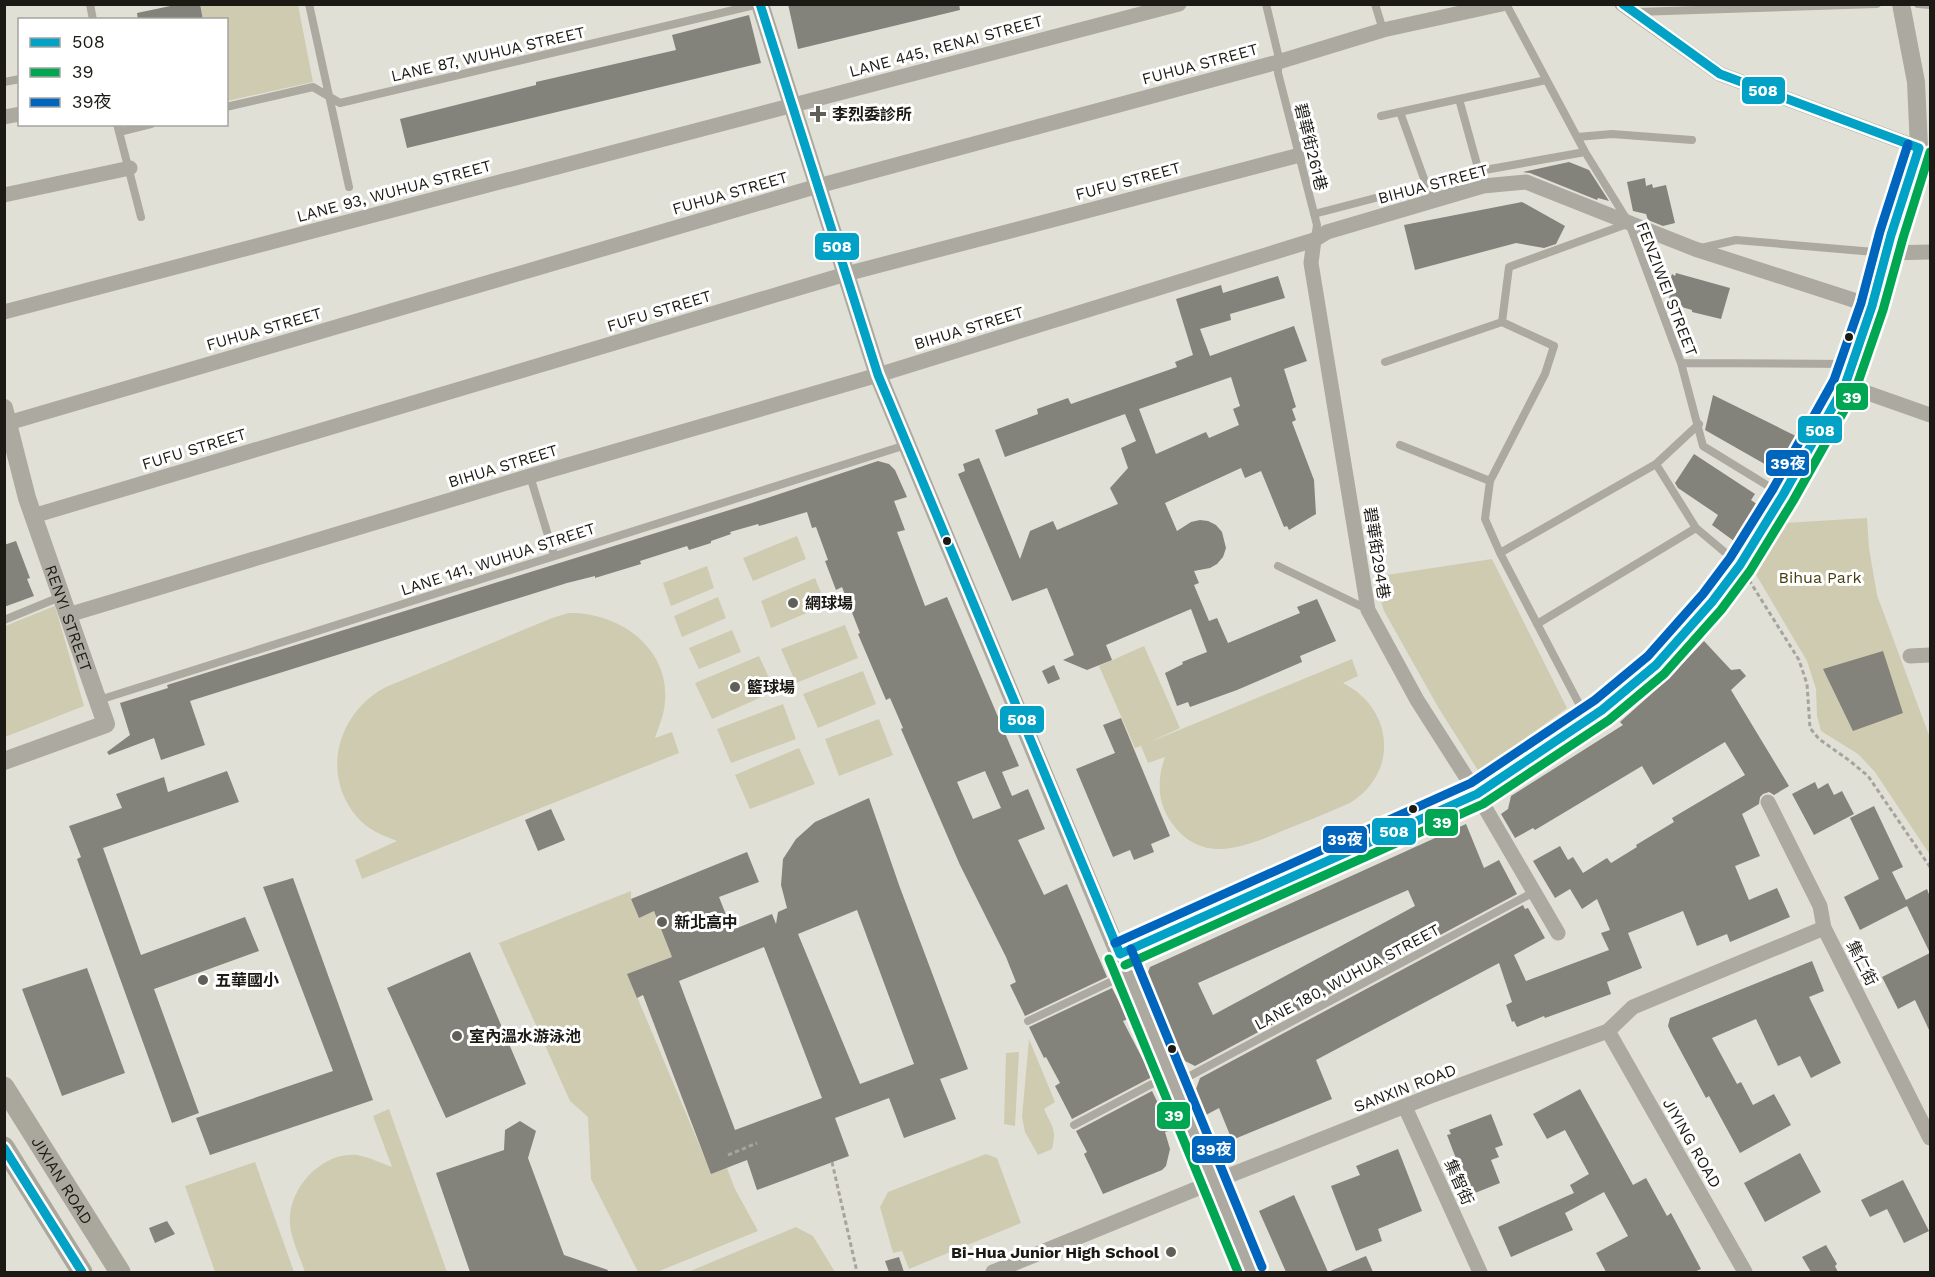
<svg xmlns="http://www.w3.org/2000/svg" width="1935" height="1277" viewBox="0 0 1935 1277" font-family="'Work Sans','Noto Sans TC',sans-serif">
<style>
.green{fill:#cfcbb1}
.building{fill:#83827b;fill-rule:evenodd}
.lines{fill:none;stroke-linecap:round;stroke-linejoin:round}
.path{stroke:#a6a49d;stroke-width:3;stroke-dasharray:4.5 3;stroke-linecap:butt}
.service{stroke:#aba9a0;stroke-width:8}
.minor{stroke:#aba9a0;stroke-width:15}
.tertiary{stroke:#aba9a0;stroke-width:18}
.secondary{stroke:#aaa89d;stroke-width:21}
.bus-1-casing{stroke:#fff;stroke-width:14}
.bus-2-casing{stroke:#fff;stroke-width:14}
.bus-3-casing{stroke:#fff;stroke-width:14}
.bus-1{stroke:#01a2c5;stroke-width:9}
.bus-2{stroke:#00a651;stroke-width:9}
.bus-3{stroke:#0065bd;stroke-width:9}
.poi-dot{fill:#605f58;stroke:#fff;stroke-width:2}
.bus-dot{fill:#1b1a14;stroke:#fff;stroke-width:2}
.labels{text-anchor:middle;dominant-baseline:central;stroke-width:6;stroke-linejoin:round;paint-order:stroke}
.street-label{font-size:16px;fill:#1b1a14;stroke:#fff}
.poi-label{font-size:16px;font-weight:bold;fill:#1b1a14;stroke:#fff;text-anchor:start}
.park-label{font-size:16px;fill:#463e0e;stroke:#fff}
.line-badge{stroke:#fff;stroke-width:2}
.badge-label{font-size:16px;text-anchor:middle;font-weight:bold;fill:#fff}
</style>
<rect width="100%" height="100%" fill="#e1e0d6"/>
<path class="green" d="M200,5H298L313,82L227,101L226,20L203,19Z
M1867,518L1869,548L1877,595L1930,738V855L1875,772L1858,754L1821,731L1817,716L1816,689L1807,661L1755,573L1784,523Z
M797,536L806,559L753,581L743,558Z
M1492,559L1567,708L1479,772L1438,707L1384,611L1373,577Z
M707,566L714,588L671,606L663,583Z
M815,578L826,605L771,628L761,601Z
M718,597L726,618L682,637L674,616Z
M55,606L84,706L5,737V626Z
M569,613C618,612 670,647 665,702C664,715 659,726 655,738L672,732L679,753L362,879L355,860L397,841C382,835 368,830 357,817C320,774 338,712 386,687L552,618Z
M845,625L858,658L796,683L781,649Z
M732,630L741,652L699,669L689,648Z
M1144,646L1180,728L1150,742L1352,659L1358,676L1343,683C1393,708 1400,772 1350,803C1329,812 1308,821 1287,829C1247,846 1203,867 1171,822C1157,802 1157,780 1165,757L1148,763L1141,746L1135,748L1099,666Z
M759,656L775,691L712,719L695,683Z
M863,671L876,704L818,728L803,694Z
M783,704L796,739L731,763L717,729Z
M879,719L893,755L839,776L825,739Z
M799,748L815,784L750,809L735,775Z
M631,891V899L639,917L654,911L672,957L628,975L711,1173L727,1168L735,1189L758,1231L657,1272H638L591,1179L588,1117L570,1101L499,943Z
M1029,1039L1055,1102L1044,1109C1052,1127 1057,1129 1052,1149L1038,1155L1025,1132L1022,1117Z
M1019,1052L1015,1126L1004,1124L1006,1053Z
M389,1109L447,1272H305C300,1257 291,1239 290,1224C287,1189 322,1151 357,1155C369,1157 381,1163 392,1167L373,1116Z
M986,1154L997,1158L1021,1223L909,1269L902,1251L893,1253L880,1207L888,1192Z
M255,1162L294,1272H215L185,1186Z
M796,1227L813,1236L835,1272H688Z"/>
<path class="building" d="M180,4H200L203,20H138L137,13Z
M788,4H959L960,10L798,49Z
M749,15L761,63L407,148L400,119L536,85V82L676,50L672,35Z
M1569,162L1589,170L1609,201L1598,198L1597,200L1530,173L1523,172Z
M1645,178L1646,186L1652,184L1653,188L1666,185L1675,223L1663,226L1648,220L1646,214L1633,211L1627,182Z
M1522,202L1565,226L1556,244L1544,248L1516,243L1415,270L1404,225Z
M1676,273L1730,288L1721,319L1692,312V310L1668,303L1671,291L1667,290L1672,274L1675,276Z
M1278,276L1285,298L1230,314L1231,320L1200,329L1210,356L1294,326L1307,361L1284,369L1296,407L1292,409L1296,420L1292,422L1314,480L1316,514L1289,530L1287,526L1284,527L1261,471L1245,478L1241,468L1165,503L1177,531L1191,522L1200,520L1208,521L1216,525L1222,532L1226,548L1223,557L1217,564L1210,568L1194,571L1199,583L1194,585L1209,621L1217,618L1228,643L1300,613L1297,607L1317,599L1336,641L1300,656L1302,662L1237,690L1190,707L1188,702L1177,706L1165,673L1183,664L1182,662L1207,652L1191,609L1106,645L1112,660L1087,670L1063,660L1074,655L1047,588L1012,601L958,474L965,471L963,464L979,458L1020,559L1030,531L1053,521L1057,530L1118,504L1110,488L1128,468L1121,448L1136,441L1125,414L1005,457L995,430L1038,414L1037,409L1068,398L1071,404L1177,367L1175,362L1193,355L1176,299L1221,285L1223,293ZM1231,377L1240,406L1233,409L1239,425L1209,438L1206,432L1156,454L1139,409Z
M1713,395L1802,439L1782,474L1705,430Z
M1694,454L1755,494L1751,500L1758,505L1734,541L1712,525L1718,515L1678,488L1675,483Z
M878,461L889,464L895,470L907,497L894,501L905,530L897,532L925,606L947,597L1019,766L1002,772L1012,796L1028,789L1045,829L1018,840L1044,895L1067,884L1107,977L1025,1016L1010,985L1016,982L1006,957L960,865L901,729L903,728L890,698L886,700L858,634L860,633L842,587L836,590L825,561L828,560L816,527L812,528L807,512L759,526L758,524L730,532L731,534L711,541V543L689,550L687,546L640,561L641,564L595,578V576L567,583L190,701L205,745L161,760L154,738L109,755L107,752L130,735L120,703L168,688L167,685L752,503ZM985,771L1001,808L973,819L957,782Z
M16,541L30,578L27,579L34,596L4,607V545Z
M1704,641L1731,670L1740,669L1746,676L1731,690L1789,786L1774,795L1769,792L1763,794L1760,797L1759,804L1742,814L1760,856L1735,866L1749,900L1777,888L1790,917L1730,942L1727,934L1697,946L1683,911L1628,933L1642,968L1607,982L1611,994L1545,1018L1544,1016L1517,1027L1514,1021L1512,1022L1506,1005L1512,1002L1499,963L1316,1060L1332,1099L1232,1140L1219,1108L1206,1115L1196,1089L1200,1078L1523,905L1525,909L1528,908L1545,938L1514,955L1526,981L1609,950L1601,933L1610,930L1597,899L1582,909L1570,889L1555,898L1533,861L1560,846L1568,860L1573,857L1583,873L1607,858L1611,863L1637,847L1636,845L1674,822L1672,818L1745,775L1725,742L1653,785L1642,766L1535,830L1533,828L1515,838L1501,814L1508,809L1511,796L1623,725L1620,722L1667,680Z
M1883,651L1903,713L1853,731L1823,669Z
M1054,665L1060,679L1048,684L1042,671Z
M1121,718L1170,836L1151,844L1154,852L1134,860L1130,850L1113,857L1076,769L1115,753L1103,725Z
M227,771L239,802L103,848L141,955L245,917L259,951L154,989L199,1113L172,1123L77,859L81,857L69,826L122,808L116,794L164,777L168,792Z
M1815,782L1818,789L1828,783L1834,795L1842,791L1854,814L1814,835L1792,794Z
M869,798L899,885L968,1069L940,1079L956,1119L904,1138L889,1098L835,1118L849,1156L757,1190L747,1160L711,1174L643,995L637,998L627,974L672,957L654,911L639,918L631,899L747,852L759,882L719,897L732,930L772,914L776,924L778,912L787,908L781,885L783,859L796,839L815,822ZM857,910L914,1064L860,1084L798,934ZM764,947L822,1098L735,1130L679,981Z
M1874,806L1903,867L1892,872L1906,900L1927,889L1930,897V1032L1915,1000L1898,1009L1882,977L1930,953L1907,906L1860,930L1844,897L1879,879L1850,818Z
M551,809L565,840L538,851L525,820Z
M1466,824L1484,868L1499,860L1517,894L1195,1066L1185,1061L1167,1024L1147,975L1150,967ZM1408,890L1415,906L1213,1015L1198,983Z
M293,878L373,1100L210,1155L196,1118L333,1071L263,887Z
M470,952L526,1084L446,1118L387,988Z
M1812,961L1824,991L1809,997L1841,1063L1811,1078L1800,1056L1778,1066L1756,1019L1712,1038L1737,1084L1741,1082L1753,1105L1774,1094L1791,1125L1740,1153L1709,1096L1706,1098L1671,1033L1668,1026L1670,1018Z
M87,968L125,1073L62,1096L22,989Z
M1112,988L1128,1019L1123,1021L1152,1077L1072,1119L1055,1086L1060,1083L1046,1057L1044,1058L1029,1027Z
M1580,1089L1633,1185L1646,1178L1667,1216L1671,1213L1701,1269L1694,1272H1606L1596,1253L1628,1236L1604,1192L1565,1213L1573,1230L1511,1257L1498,1227L1574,1193L1570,1185L1589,1174L1565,1130L1547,1139L1533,1114Z
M1152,1091L1171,1130L1165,1132L1170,1149L1166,1166L1162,1170L1103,1194L1084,1154L1087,1152L1076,1131Z
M1491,1114L1503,1145L1495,1148L1499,1157L1491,1160L1500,1183L1470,1195L1447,1135L1451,1134L1449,1130Z
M520,1121L536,1131L528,1158L564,1255L608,1270L607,1272H470L436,1173L504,1150L505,1130Z
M1398,1149L1422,1211L1378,1229L1382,1241L1356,1251L1331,1186L1360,1175L1356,1166Z
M1800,1153L1821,1192L1765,1222L1744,1183Z
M1903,1180L1929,1231L1904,1243L1887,1209L1870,1217L1861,1200Z
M1294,1195L1328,1272L1366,1256L1373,1272H1286L1259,1211Z
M167,1221L175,1234L155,1243L149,1228Z
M1826,1245L1837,1264L1835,1266L1838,1272H1811L1802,1257Z
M899,1257L904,1272H889L885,1261Z"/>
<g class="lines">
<path class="path" d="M1749,580L1799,660L1807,684L1810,728L1819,739L1850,761L1868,776L1930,867
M728,1155L757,1143
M832,1162L857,1272"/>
<path class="service" d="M90,4L93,20
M309,4L349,187
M1266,4L1278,54V73L1317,225L1315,238
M1375,4L1383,30
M1506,4L1585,152L1629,223L1681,363L1703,446L1783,495
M1918,4L1930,5
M1636,12L1877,4
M4,82L20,79
M1459,99L1483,186
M226,107L313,87L340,103L759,4
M1400,112L1432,201
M1381,116L1546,80
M117,124L141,217
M119,132L151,124
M1577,137L1612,134L1692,140
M1920,149L1930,165
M1314,214L1479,171L1585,152
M1701,248L1736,240L1886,253
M1385,362L1502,322
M1681,363L1851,364
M1400,445L1490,481
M1656,464L1696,528L1740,565
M530,476L554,555
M1500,553L1656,464L1699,424
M1278,566L1367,609
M4,620L60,597
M1537,624L1696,528
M99,700L906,445
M1587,719L1500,553L1485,519L1490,481L1545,374L1554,346L1502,322L1509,267L1627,224
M1028,1021L1127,974
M1173,1085L1534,892
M1074,1125L1169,1075"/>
<path class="minor" d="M1622,4L1720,74L1919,148
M4,117L20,114
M4,195L130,168
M1314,240L1311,263L1368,610L1417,700L1477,794L1558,933
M1887,253L1930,252
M4,312L1179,4
M1845,385L1930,415
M8,423L818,186L1278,62L1383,30L1502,4
M33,516L846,274L1300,155
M68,615L530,476L878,375L1314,240L1327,232L1483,186L1526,182L1695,249L1872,306
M1910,656L1930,655
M1768,802L1820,906L1824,928L1930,1138
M1608,1031L1745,1272
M1405,1107L1480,1272
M993,1272L1213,1182L1428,1097L1608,1031L1633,1007L1824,928"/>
<g class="tertiary">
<path d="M760,4L878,375L1251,1272"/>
<path id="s1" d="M4,408L27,498L106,724L4,761"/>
<path d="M1120,954L1477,794L1617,699L1656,665L1712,602L1740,565L1783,495L1845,385L1872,306L1891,235L1919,148L1916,82L1901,4"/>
</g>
<g class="secondary">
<path id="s2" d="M4,1087L120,1272"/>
<path d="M4,1147L82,1272"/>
</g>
<g class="bus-1-casing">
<path id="bus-1" d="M760,4L878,375L1120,954
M1623,4L1720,74L1919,148
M1120,954L1477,794L1602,710L1656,665L1712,602L1740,565L1783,495L1845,385L1872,306L1891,235L1919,148
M4,1148L82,1272"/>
</g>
<g class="bus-2-casing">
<path id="bus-2" d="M1109,959L1238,1272
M1125,965L1483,804L1609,720L1664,674L1721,610L1750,571L1793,501L1855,391L1883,310L1903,238L1930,152"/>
</g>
<g class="bus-3-casing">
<path id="bus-3" d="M1115,943L1471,783L1595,700L1648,656L1703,594L1730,558L1773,489L1834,380L1861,303L1880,231L1908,144
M1131,949L1262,1267"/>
</g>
<use href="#bus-1" class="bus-1"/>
<use href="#bus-2" class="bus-2"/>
<use href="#bus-3" class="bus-3"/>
</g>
<g class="poi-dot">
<path d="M815 105h6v6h6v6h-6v6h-6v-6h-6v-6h6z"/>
<circle cx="793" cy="603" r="6"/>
<circle cx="735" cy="687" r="6"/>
<circle cx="662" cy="922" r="6"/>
<circle cx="203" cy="980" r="6"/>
<circle cx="457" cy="1036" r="6"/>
<circle cx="1171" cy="1252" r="6"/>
</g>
<g class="bus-dot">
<circle cx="1849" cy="337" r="5"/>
<circle cx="947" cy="541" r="5"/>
<circle cx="1413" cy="809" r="5"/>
<circle cx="1172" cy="1049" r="5"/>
</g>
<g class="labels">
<g class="street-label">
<text transform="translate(946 46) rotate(-15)">LANE 445, RENAI STREET</text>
<text transform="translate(488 54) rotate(-13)">LANE 87, WUHUA STREET</text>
<text transform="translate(1200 64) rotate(-15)">FUHUA STREET</text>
<text transform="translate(1311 147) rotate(76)">碧華街261巷</text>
<text transform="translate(1128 181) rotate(-15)">FUFU STREET</text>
<text transform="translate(1433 184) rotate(-15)">BIHUA STREET</text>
<text transform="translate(394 191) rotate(-15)">LANE 93, WUHUA STREET</text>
<text transform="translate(730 193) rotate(-16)">FUHUA STREET</text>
<text transform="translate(1667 289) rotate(69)">FENZIWEI STREET</text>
<text transform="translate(659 311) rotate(-17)">FUFU STREET</text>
<text transform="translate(969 328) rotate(-17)">BIHUA STREET</text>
<text transform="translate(264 329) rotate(-16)">FUHUA STREET</text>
<text transform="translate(194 449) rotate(-17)">FUFU STREET</text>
<text transform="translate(503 466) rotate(-17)">BIHUA STREET</text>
<text transform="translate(1377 553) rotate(81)">碧華街294巷</text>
<text transform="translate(498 559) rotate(-18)">LANE 141, WUHUA STREET</text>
<text stroke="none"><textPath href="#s1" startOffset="220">RENYI STREET</textPath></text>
<text transform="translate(1862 963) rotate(63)">集仁街</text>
<text transform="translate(1347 977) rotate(-28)">LANE 180, WUHUA STREET</text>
<text transform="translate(1405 1088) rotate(-21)">SANXIN ROAD</text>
<text transform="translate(1692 1143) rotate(60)">JIYING ROAD</text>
<text stroke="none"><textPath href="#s2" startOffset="110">JIXIAN ROAD</textPath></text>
<text transform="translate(1459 1182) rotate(66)">集智街</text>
</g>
<g class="poi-label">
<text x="832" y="114">李烈委診所</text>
<text x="805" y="603">網球場</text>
<text x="747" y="687">籃球場</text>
<text x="674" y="922">新北高中</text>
<text x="215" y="980">五華國小</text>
<text x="469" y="1036">室內溫水游泳池</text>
<text x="1159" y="1252" text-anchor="end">Bi-Hua Junior High School</text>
</g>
<g class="park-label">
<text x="1820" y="577">Bihua Park</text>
</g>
</g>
<g class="line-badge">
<rect x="1741" y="76" width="45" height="29" rx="6" fill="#01a2c5"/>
<rect x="814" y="232" width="46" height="29" rx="6" fill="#01a2c5"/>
<rect x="1835" y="382" width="34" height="29" rx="6" fill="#00a651"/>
<rect x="1797" y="415" width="46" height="29" rx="6" fill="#01a2c5"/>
<rect x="1765" y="449" width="45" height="28" rx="6" fill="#0065bd"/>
<rect x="999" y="705" width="46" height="29" rx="6" fill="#01a2c5"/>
<rect x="1424" y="808" width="35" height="29" rx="6" fill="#00a651"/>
<rect x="1371" y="817" width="46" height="29" rx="6" fill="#01a2c5"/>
<rect x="1322" y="825" width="46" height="29" rx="6" fill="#0065bd"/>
<rect x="1156" y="1101" width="35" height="29" rx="6" fill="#00a651"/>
<rect x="1191" y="1135" width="45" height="29" rx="6" fill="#0065bd"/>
</g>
<g class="badge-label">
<text x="1763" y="96">508</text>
<text x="837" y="252">508</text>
<text x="1852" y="403">39</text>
<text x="1820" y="436">508</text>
<text x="1788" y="469">39夜</text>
<text x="1022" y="725">508</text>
<text x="1442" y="828">39</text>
<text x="1394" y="837">508</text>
<text x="1345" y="845">39夜</text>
<text x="1174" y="1121">39</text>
<text x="1214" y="1155">39夜</text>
</g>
<rect width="1935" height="1277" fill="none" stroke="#1b1a14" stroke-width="12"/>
<rect x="18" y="18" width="210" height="108" fill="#ffffff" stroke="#a4a3a1" stroke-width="1.5"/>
<rect x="30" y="38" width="30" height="9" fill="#01a2c5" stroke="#a4a3a1" stroke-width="1.5"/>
<text x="72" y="48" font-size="18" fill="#1b1a14">508</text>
<rect x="30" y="68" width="30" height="9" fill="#00a651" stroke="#a4a3a1" stroke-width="1.5"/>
<text x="72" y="78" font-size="18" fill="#1b1a14">39</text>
<rect x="30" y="98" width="30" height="9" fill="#0065bd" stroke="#a4a3a1" stroke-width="1.5"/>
<text x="72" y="108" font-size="18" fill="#1b1a14">39夜</text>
</svg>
